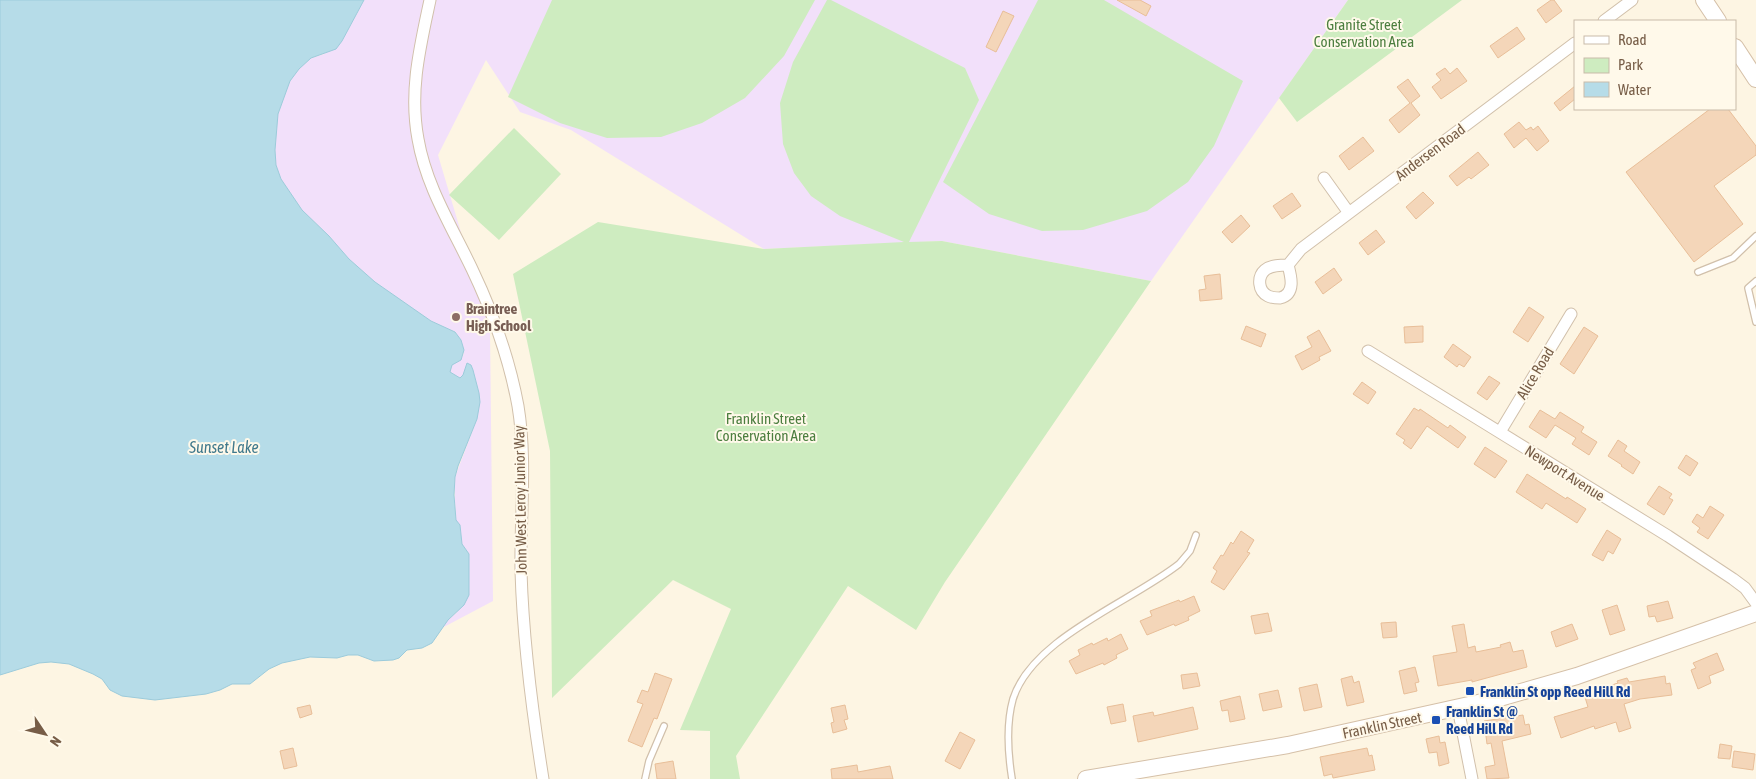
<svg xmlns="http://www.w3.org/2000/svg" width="1756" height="779" viewBox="0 0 1756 779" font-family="'Asap Condensed',sans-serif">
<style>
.education{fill:#f2e0fa}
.green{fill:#ceecc0}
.water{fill:#b6dce8;stroke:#9ccbdb}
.building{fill:#f4d6b9;stroke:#e8be98}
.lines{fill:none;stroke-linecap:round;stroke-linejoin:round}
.service-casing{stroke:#d1c0ab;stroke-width:8}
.minor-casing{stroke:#d1c0ab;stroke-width:13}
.secondary-casing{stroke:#d5c0a8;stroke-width:18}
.service{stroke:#fff;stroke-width:5.5}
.minor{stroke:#fff;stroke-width:11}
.secondary{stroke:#fff;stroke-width:16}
.education-dot{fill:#8d6e63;stroke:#fff9ea;stroke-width:2}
.transit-dot{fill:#1a4fb4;stroke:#fff9ea;stroke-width:2}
.labels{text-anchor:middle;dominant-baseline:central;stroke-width:4;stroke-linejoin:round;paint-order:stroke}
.park-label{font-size:15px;fill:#4c7e3f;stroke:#fff9ea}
.street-label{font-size:15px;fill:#775d47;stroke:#fff9ea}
.education-label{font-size:15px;font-weight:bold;fill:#785e54;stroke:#fff9ea;text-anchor:start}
.transit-label{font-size:15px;font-weight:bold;fill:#164399;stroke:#fff9ea;text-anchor:start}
.water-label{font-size:16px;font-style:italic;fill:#40798c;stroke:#fff9ea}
</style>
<rect width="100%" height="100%" fill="#fdf5e3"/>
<path class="education" d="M364,0H1348L1151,281L942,241L764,249L571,130L520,112L486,60L438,155L490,330L493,601L442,628L448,620L456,613L469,595V554L462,544L456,521L455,502V477L477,419L479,393L473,370L467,364L463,376L459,378L450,372L452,365L463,356L464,350L461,340L455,332L431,321L375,282L349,259L329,236L302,210L281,179L276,165L275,150L278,114L290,81L299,69L311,58L324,54L342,41Z"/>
<path class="green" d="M552,0H815L784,56L745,98L702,123L661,137L607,138L560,123L508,97Z
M827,0H831L965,68L979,100L909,242L942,241L1151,281L945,582L916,630L848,586L736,756L740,779H710V731L680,730L731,609L673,580L552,698L550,451L513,274L598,222L764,249L904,242L840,216L811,196L794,173L783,144L780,103L793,62Z
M1038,0H1104L1243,81L1214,146L1188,182L1147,211L1083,230L1042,231L989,214L943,182Z
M1348,0H1462L1297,122L1279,98Z
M514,128L561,174L499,240L449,195Z"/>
<path class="water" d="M0,0H364L342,41L336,49L311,58L299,69L290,81L278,114L275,150L276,165L281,179L302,210L329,236L349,259L375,282L431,321L455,332L461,340L464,350L461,360L452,365L450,372L460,378L463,375L467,363L471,365L473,370L479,393L480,402L477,419L458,466L455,477L454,495L456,520L460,525L462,544L469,554V595L464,605L448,620L432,643L422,648L407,650L399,658L393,660L374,661L358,655H348L337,658L310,657L282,663L269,669L250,684H232L220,690L206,694L155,700L122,696L110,690L102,679L93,674L69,664L51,662L39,663L0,675Z"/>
<path class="building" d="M1117,0H1140L1151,6L1146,16Z
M1551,0H1554L1562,11L1546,23L1537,10Z
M1003,11L1014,16L996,52L986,47Z
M1517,27L1525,39L1498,58L1490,46Z
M1445,68L1450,74L1457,68L1467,81L1441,99L1432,87L1441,80L1436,74Z
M1408,79L1420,96L1411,103L1420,115L1399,133L1389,120L1410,103L1397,87Z
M1575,86V99L1560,111L1554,103Z
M1710,109H1728L1756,146V155L1714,186L1743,224L1694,262L1626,172Z
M1519,122L1526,130L1531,127L1533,130L1538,126L1549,141L1537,151L1526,138L1514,148L1504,134Z
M1363,137L1374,151L1349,170L1339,156Z
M1478,152L1489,165L1471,179L1469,177L1457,186L1449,176Z
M1423,192L1434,203L1416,219L1406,207Z
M1292,193L1301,206L1282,219L1273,206Z
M1241,215L1250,226L1232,243L1222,232Z
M1376,230L1385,242L1368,255L1359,243Z
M1334,268L1342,280L1323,294L1315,282Z
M1220,274L1222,299L1200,301L1199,290L1206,289L1204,276Z
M1529,307L1544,317L1528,342L1513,332Z
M1246,326L1266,334L1261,347L1241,339Z
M1423,326V342L1405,343L1404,327Z
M1584,327L1598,336L1574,374L1560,364Z
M1319,330L1331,351L1319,357L1320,360L1302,370L1295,356L1312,347L1307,337Z
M1453,344L1471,357L1464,367L1459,364L1457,367L1444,357Z
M1489,376L1500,383L1487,400L1477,393Z
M1362,382L1376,392L1368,404L1353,394Z
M1414,408L1419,411L1420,409L1448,428L1450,425L1466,437L1458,448L1427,426L1411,449L1403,443L1405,440L1396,434Z
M1540,410L1555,419L1560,412L1584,427L1581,432L1597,442L1589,455L1572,444L1576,438L1555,425L1546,438L1529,427Z
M1618,440L1627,446L1624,451L1640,462L1633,474L1621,466L1622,465L1608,456Z
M1485,447L1507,461L1495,478L1474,464Z
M1686,455L1698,463L1690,476L1678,468Z
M1527,474L1566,499L1567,497L1586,509L1577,523L1546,503L1542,509L1516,492Z
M1659,486L1672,494L1669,498L1673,500L1664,515L1647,504Z
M1710,506L1724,515L1708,539L1697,532L1700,528L1692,522L1697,514L1703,518Z
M1607,530L1621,539L1613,554L1608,551L1603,561L1592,555Z
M1241,531L1254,540L1247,552L1250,553L1224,590L1211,582L1217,571L1213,568L1221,555L1223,556L1231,542L1233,544Z
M1194,596L1200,611L1188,617L1189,620L1175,626L1174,624L1147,635L1140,621L1152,616L1150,611L1179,600L1180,602Z
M1668,601L1673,618L1657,622L1655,616L1649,617L1647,606Z
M1617,605L1625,630L1610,635L1602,610Z
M1268,613L1272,631L1255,634L1251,616Z
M1396,622L1397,637L1383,638L1381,623Z
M1464,624L1468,648L1475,646L1476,652L1501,647L1500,645L1510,642L1513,652L1523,650L1527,667L1472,682V680L1438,686L1433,656L1457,652L1452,626Z
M1572,624L1578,639L1556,647L1551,632Z
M1121,634L1128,649L1116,655L1117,658L1104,665L1103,663L1076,674L1069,661L1080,655L1078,650L1092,643L1093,645L1107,638L1108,641Z
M1717,653L1724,670L1709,676L1711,683L1698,689L1691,670L1696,668L1693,663Z
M1415,667L1419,682L1415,683L1417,691L1404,694L1399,671Z
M655,673L672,679L657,719L654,718L642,747L628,741L643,704L637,702L642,690L648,692Z
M1197,673L1200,686L1183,689L1181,675Z
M1352,676L1354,683L1359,681L1364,702L1347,706L1341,679Z
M1665,676L1666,684L1670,683L1672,695L1640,699L1624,704L1631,728L1619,732L1616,722L1595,729L1594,726L1561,738L1554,717L1588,707L1584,694L1618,683L1617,681L1627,678L1629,682Z
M1317,684L1322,707L1304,711L1299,688Z
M1278,690L1282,707L1263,711L1259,694Z
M1240,696L1245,719L1230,722L1228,710L1222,711L1220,701Z
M1123,704L1126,721L1111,724L1107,707Z
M310,705L312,714L300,718L297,708Z
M845,705L848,719L844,720L847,729L833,733L831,723L834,722L831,708Z
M1193,707L1198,729L1138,742L1133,716L1153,712L1154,716Z
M1523,715L1525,725L1529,724L1531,734L1502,741L1509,778L1487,779L1485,767L1495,765L1491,743L1487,744L1484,721Z
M960,732L975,740L960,769L945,761Z
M1439,736L1440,743L1445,742L1449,763L1439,766L1437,752L1429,753L1426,739Z
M1720,744L1732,746L1730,759L1718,758Z
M293,748L297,766L284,769L280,751Z
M1367,748L1369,756L1372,755L1375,770L1333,778L1332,774L1324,776L1320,757Z
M1734,751L1755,754L1753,770L1732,767Z
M673,761L676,779H657L655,764Z
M857,765L858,772L890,766L893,779H832L831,769Z"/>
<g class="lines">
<g class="service-casing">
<path id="service" d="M1698,272L1733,258L1756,236
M1756,281L1748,288L1756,322
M645,779L649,761L664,726
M1012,779C1008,754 1006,724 1013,699C1032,638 1131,602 1179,564L1190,551L1196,535"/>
</g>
<g class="minor-casing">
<path id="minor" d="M430,0C420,47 409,91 418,139C426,186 452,227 472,269C493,313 509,357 518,406C527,460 520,516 521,571C523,641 532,710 543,779
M1604,21L1632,0
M1324,178L1349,213
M1288,265L1301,249L1575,43
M1288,265C1291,276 1296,294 1280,298C1276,298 1272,298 1268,296C1258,291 1257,277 1265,270C1271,265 1281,265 1288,265Z
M1368,351L1668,536L1733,579L1745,588L1756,603
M1500,432L1571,314
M1458,708L1472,779"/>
</g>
<g class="secondary-casing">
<path id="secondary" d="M1704,0L1718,21
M1735,47L1756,79
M1086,779L1288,745L1496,699L1577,676L1756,613"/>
</g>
<use href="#service" class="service"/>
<use href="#minor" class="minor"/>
<use href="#secondary" class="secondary"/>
</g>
<circle class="education-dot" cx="456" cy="317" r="5"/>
<g class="transit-dot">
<rect x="1465" y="686" width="10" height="10" rx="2.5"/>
<rect x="1431" y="715" width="10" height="10" rx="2.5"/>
</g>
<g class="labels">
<g class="park-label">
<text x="1364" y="24">Granite Street<tspan x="1364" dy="17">Conservation Area</tspan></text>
<text x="766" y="418">Franklin Street<tspan x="766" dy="17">Conservation Area</tspan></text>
</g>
<g class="street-label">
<text transform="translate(1430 152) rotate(-37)">Andersen Road</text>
<text transform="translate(1535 373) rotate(-59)">Alice Road</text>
<text transform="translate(1565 473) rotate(32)">Newport Avenue</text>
<text transform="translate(520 500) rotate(-91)">John West Leroy Junior Way</text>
<text transform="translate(1382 725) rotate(-12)">Franklin Street</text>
</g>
<g class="education-label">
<text x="466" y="308">Braintree<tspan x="466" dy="17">High School</tspan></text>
</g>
<g class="transit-label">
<text x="1480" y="691">Franklin St opp Reed Hill Rd</text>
<text x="1446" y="711">Franklin St @<tspan x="1446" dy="17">Reed Hill Rd</tspan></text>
</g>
<g class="water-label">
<text x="224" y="447">Sunset Lake</text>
</g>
</g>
<rect x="1574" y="20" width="162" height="90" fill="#fff9ea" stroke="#c9bba9"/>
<rect x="1584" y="36" width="25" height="8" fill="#ffffff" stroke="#c9bba9"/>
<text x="1618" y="45" font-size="15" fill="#775d47">Road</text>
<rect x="1584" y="58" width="25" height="15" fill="#ceecc0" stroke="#c9bba9"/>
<text x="1618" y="70" font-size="15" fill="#775d47">Park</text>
<rect x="1584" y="82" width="25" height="15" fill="#b6dce8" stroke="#c9bba9"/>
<text x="1618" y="95" font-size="15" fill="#775d47">Water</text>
<g transform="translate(45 734) rotate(125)" stroke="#fff9ea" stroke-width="4" paint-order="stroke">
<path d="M0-4L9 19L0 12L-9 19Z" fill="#775d47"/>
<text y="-8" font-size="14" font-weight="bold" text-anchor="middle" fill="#775d47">N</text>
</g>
</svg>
